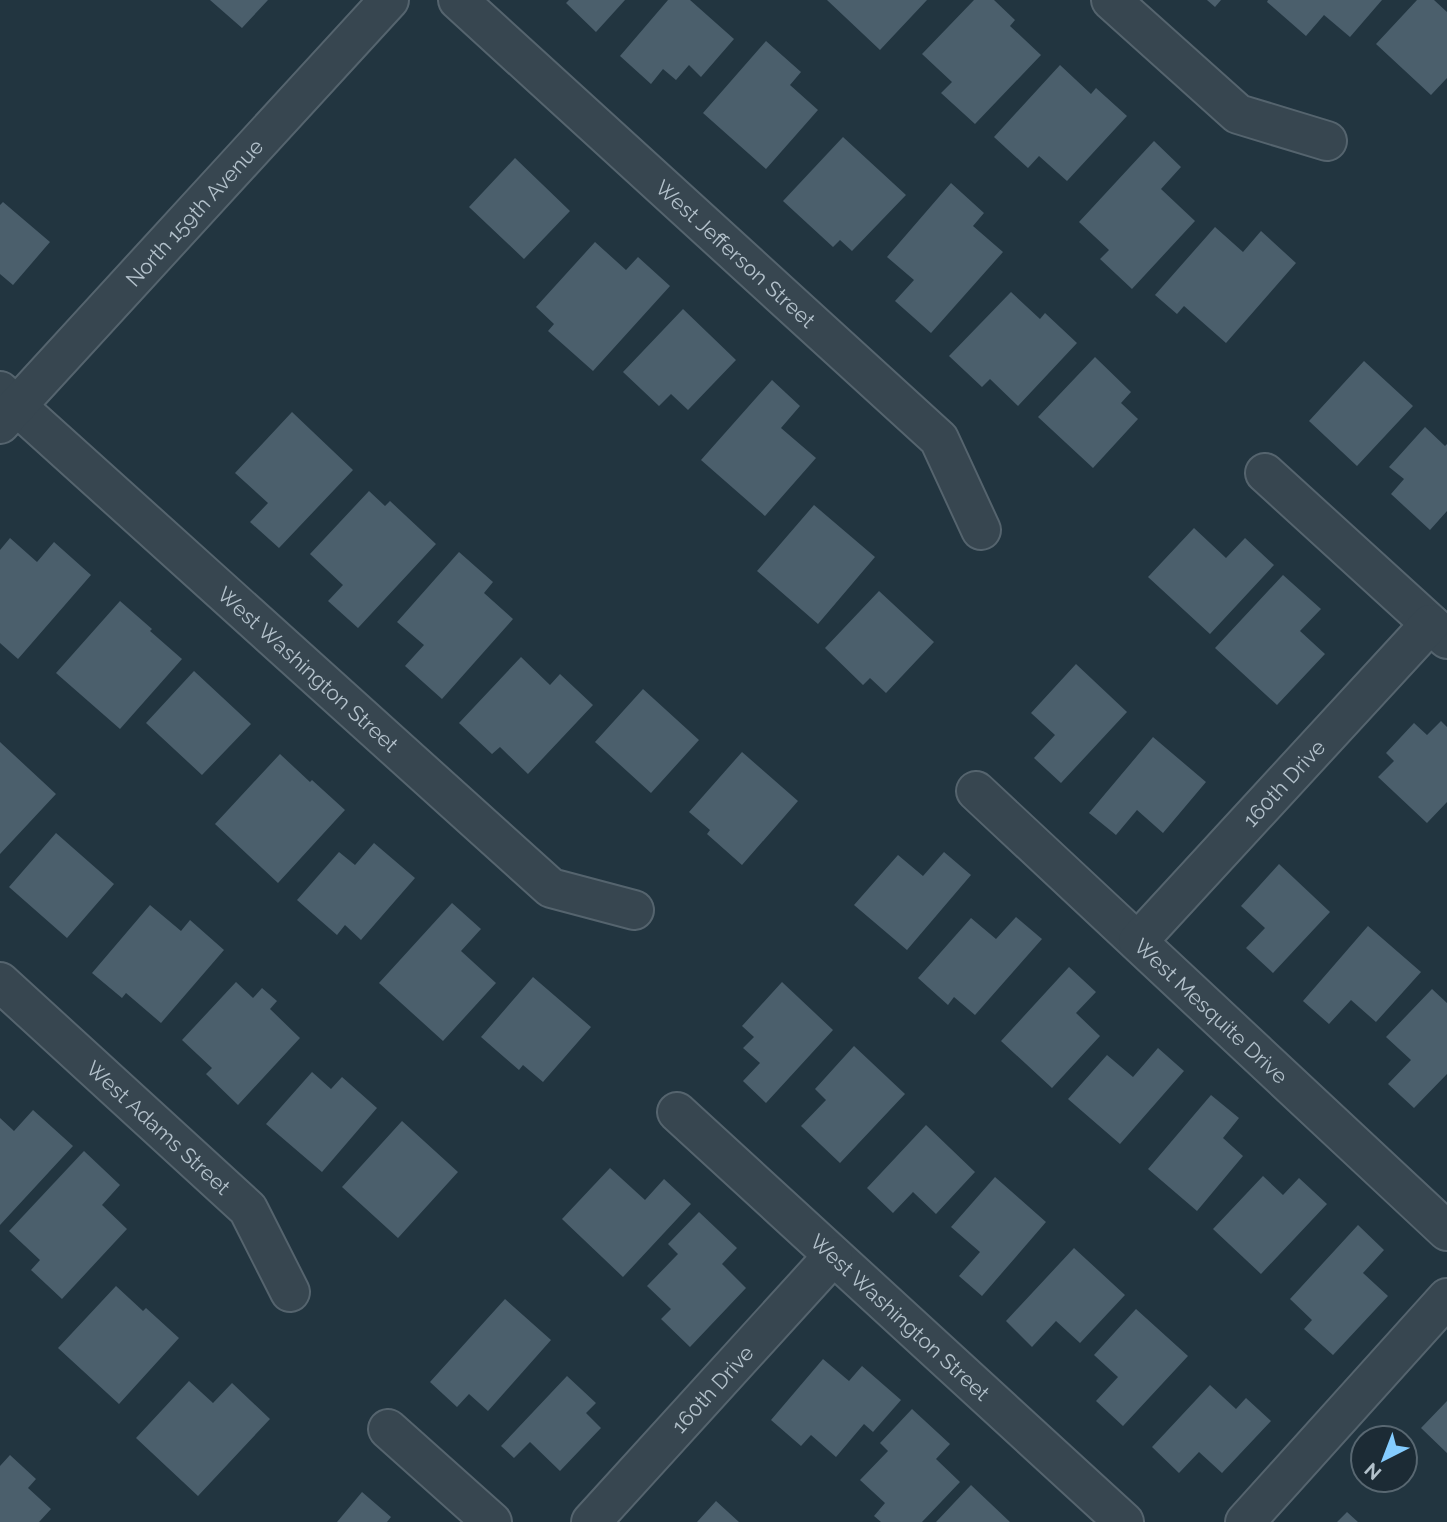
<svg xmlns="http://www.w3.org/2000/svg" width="1447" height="1522" viewBox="0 0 1447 1522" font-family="Raleway,sans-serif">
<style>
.building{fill:#4b5f6c}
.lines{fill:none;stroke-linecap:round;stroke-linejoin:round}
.minor-casing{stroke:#55646e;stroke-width:42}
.minor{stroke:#374650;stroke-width:38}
.labels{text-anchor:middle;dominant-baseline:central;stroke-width:5;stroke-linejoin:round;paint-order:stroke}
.street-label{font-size:21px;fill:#b3c1cb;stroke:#1c2b35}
</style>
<rect width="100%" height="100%" fill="#223540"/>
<path class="building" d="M210,0H268L242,28Z
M569,0H625L596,32L566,3Z
M668,0H690L734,39L701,77L689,65L676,80L663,69L651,84L620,56Z
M827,0H927L880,50Z
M974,0H994L1015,20L1010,26L1041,55L975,124L941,93L952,82L922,54Z
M1207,0H1221L1215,7Z
M1268,0H1382L1350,37L1324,15L1306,36L1267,2Z
M1417,0H1434L1447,12V78L1431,95L1376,44Z
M766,41L801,72L790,85L818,110L766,169L703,113Z
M1060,65L1091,94L1096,88L1127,116L1067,181L1039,156L1028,168L994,137Z
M843,137L906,195L852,251L840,240L833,247L783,201Z
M1154,141L1181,167L1161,189L1195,221L1132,289L1100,259L1109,250L1079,222Z
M515,158L570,211L524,259L469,207Z
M951,183L984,213L973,226L1003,252L931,333L895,301L914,280L887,257Z
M3,202L50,242L13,285L0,274V205Z
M1215,227L1243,252L1261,231L1296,263L1226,343L1184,306L1177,314L1155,295Z
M595,242L626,270L638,257L670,286L593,371L548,331L554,324L536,307Z
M1011,292L1040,319L1045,313L1077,343L1018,406L990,379L982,387L949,356Z
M683,309L736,360L688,410L671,394L659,406L623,372Z
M1095,357L1131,392L1121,403L1138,419L1093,468L1038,417Z
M1364,361L1413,406L1357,466L1309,421Z
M772,380L800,406L781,428L816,458L765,516L701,460Z
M292,412L353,470L279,548L250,522L268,503L235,473Z
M1425,427L1445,446L1447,444V511L1430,530L1391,494L1404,479L1389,467Z
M369,491L385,506L390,501L436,544L358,628L328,601L343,585L310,554Z
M814,505L875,557L818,624L757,571Z
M1194,528L1226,558L1245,538L1274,565L1210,634L1148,577Z
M10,538L37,562L54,542L91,575L18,659L0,643V550Z
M459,552L493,582L484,593L513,619L442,699L405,666L424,645L397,622Z
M1283,575L1321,609L1300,631L1325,654L1277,705L1215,648Z
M879,591L934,642L886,693L870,678L863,685L825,648Z
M120,601L152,629L150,631L182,659L120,729L56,673Z
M521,657L550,685L560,674L593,705L528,774L500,747L492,754L459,723Z
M1076,664L1127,712L1061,783L1034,758L1055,735L1031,713Z
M194,671L251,724L202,775L146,723Z
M643,689L699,740L651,793L595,742Z
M1441,721L1447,727V802L1427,823L1378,777L1394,761L1386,753L1414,723L1427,735Z
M1153,737L1206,782L1163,833L1137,810L1116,835L1089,813Z
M0,742L56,794L0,854Z
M742,752L798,801L742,865L707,834L710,830L689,812Z
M280,754L310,782L312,780L345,810L278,883L215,824Z
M56,833L114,884L67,938L9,887Z
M374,843L415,878L361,940L345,925L337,935L297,900L339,852L355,865Z
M944,852L971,875L907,950L854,905L898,855L923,876Z
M1279,864L1330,912L1273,973L1246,948L1265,928L1241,906Z
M452,903L481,929L461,951L496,983L443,1041L379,983Z
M150,905L181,931L190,920L224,950L161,1023L126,993L122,998L92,973Z
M1016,917L1042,939L975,1015L954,997L948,1005L918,978L971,918L996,939Z
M1368,926L1421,972L1376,1022L1351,1000L1329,1024L1303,1001Z
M1069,967L1096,992L1076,1013L1100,1036L1052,1088L1001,1041Z
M533,977L591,1027L543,1082L523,1065L519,1070L481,1037Z
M236,982L253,998L262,988L277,1001L270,1009L300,1038L238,1105L206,1074L212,1068L182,1040Z
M782,982L833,1030L766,1103L743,1081L760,1063L743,1048L754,1037L742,1026Z
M1432,989L1447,1003V1074L1414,1108L1388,1084L1411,1060L1386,1037Z
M854,1046L905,1094L840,1163L801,1126L826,1100L815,1089Z
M1158,1048L1184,1071L1120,1144L1068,1099L1107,1055L1133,1077Z
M312,1072L331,1089L342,1077L377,1108L322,1172L266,1124Z
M1211,1095L1239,1118L1223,1138L1243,1156L1197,1211L1148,1169Z
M33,1110L73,1146L0,1225V1118L14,1131Z
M402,1121L458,1172L398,1238L342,1187Z
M926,1125L975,1172L936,1214L913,1192L893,1213L867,1188Z
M84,1151L120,1185L102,1205L127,1229L62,1299L31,1270L40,1260L9,1231Z
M610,1168L645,1200L664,1179L691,1204L623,1277L562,1219Z
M1263,1176L1283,1195L1299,1178L1327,1204L1261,1274L1213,1229Z
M995,1177L1046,1222L982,1296L959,1276L980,1252L951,1227Z
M699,1212L737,1248L722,1264L746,1288L690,1347L661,1319L671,1309L647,1286L678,1254L668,1244Z
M1358,1225L1384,1250L1363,1273L1388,1296L1333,1355L1304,1329L1312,1320L1290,1299Z
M1074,1248L1125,1295L1080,1343L1056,1321L1032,1347L1006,1321Z
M116,1286L143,1311L146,1308L179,1338L119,1404L58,1348Z
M505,1299L551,1340L488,1411L469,1394L457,1407L430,1382Z
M1136,1309L1188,1356L1123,1426L1096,1401L1118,1377L1094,1355Z
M823,1359L849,1381L862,1366L901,1400L873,1432L864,1424L836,1457L811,1435L801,1446L771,1420Z
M567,1376L596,1403L586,1413L601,1428L560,1471L530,1442L514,1458L501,1446Z
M189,1381L213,1403L232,1383L270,1419L198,1496L136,1438Z
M1210,1385L1236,1409L1246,1398L1271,1421L1222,1473L1199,1452L1179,1473L1152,1447Z
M1447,1401V1453L1421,1428Z
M912,1409L950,1444L936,1459L960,1482L922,1522H881L874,1516L885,1503L860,1480L888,1451L880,1443Z
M10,1455L36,1479L28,1488L51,1509L39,1522H0V1466Z
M971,1485L1010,1522H936Z
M362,1492L391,1517L387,1522H337Z
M716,1501L739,1522H697Z
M1347,1512L1358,1522H1337Z"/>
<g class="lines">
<g class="minor-casing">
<g id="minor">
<path id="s1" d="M458,0L939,439L981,530"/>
<path d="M1111,0L1238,114L1327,141"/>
<path id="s2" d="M0,391L551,888L634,910"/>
<path id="s3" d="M0,424L389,0"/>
<path d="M1265,473L1447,639"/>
<path id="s4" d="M976,791L1447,1231"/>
<path id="s5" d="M1138,941L1430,624"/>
<path id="s6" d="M0,982L248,1209L290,1292"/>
<path id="s7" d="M677,1112L1124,1522"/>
<path d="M388,1429L492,1522"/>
<path id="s8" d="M591,1522L833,1256"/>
<path d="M1245,1522L1447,1298"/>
</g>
</g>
<use href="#minor" class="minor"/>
</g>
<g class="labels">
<g class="street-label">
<text stroke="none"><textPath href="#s3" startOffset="287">North 159th Avenue</textPath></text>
<text stroke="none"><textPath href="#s1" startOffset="376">West Jefferson Street</textPath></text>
<text stroke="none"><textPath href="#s2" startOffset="415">West Washington Street</textPath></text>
<text stroke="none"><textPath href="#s5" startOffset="215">160th Drive</textPath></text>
<text stroke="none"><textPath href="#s4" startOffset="322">West Mesquite Drive</textPath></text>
<text stroke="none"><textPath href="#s6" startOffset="215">West Adams Street</textPath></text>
<text stroke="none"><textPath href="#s7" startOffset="303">West Washington Street</textPath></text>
<text stroke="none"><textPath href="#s8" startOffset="180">160th Drive</textPath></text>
</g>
</g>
<g transform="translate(1384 1459) rotate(222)"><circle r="33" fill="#1c2b35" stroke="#586771" stroke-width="2"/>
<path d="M0-5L12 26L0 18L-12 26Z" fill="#84ccff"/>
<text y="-10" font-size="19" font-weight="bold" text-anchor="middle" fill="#b3c1cb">N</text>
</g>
</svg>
